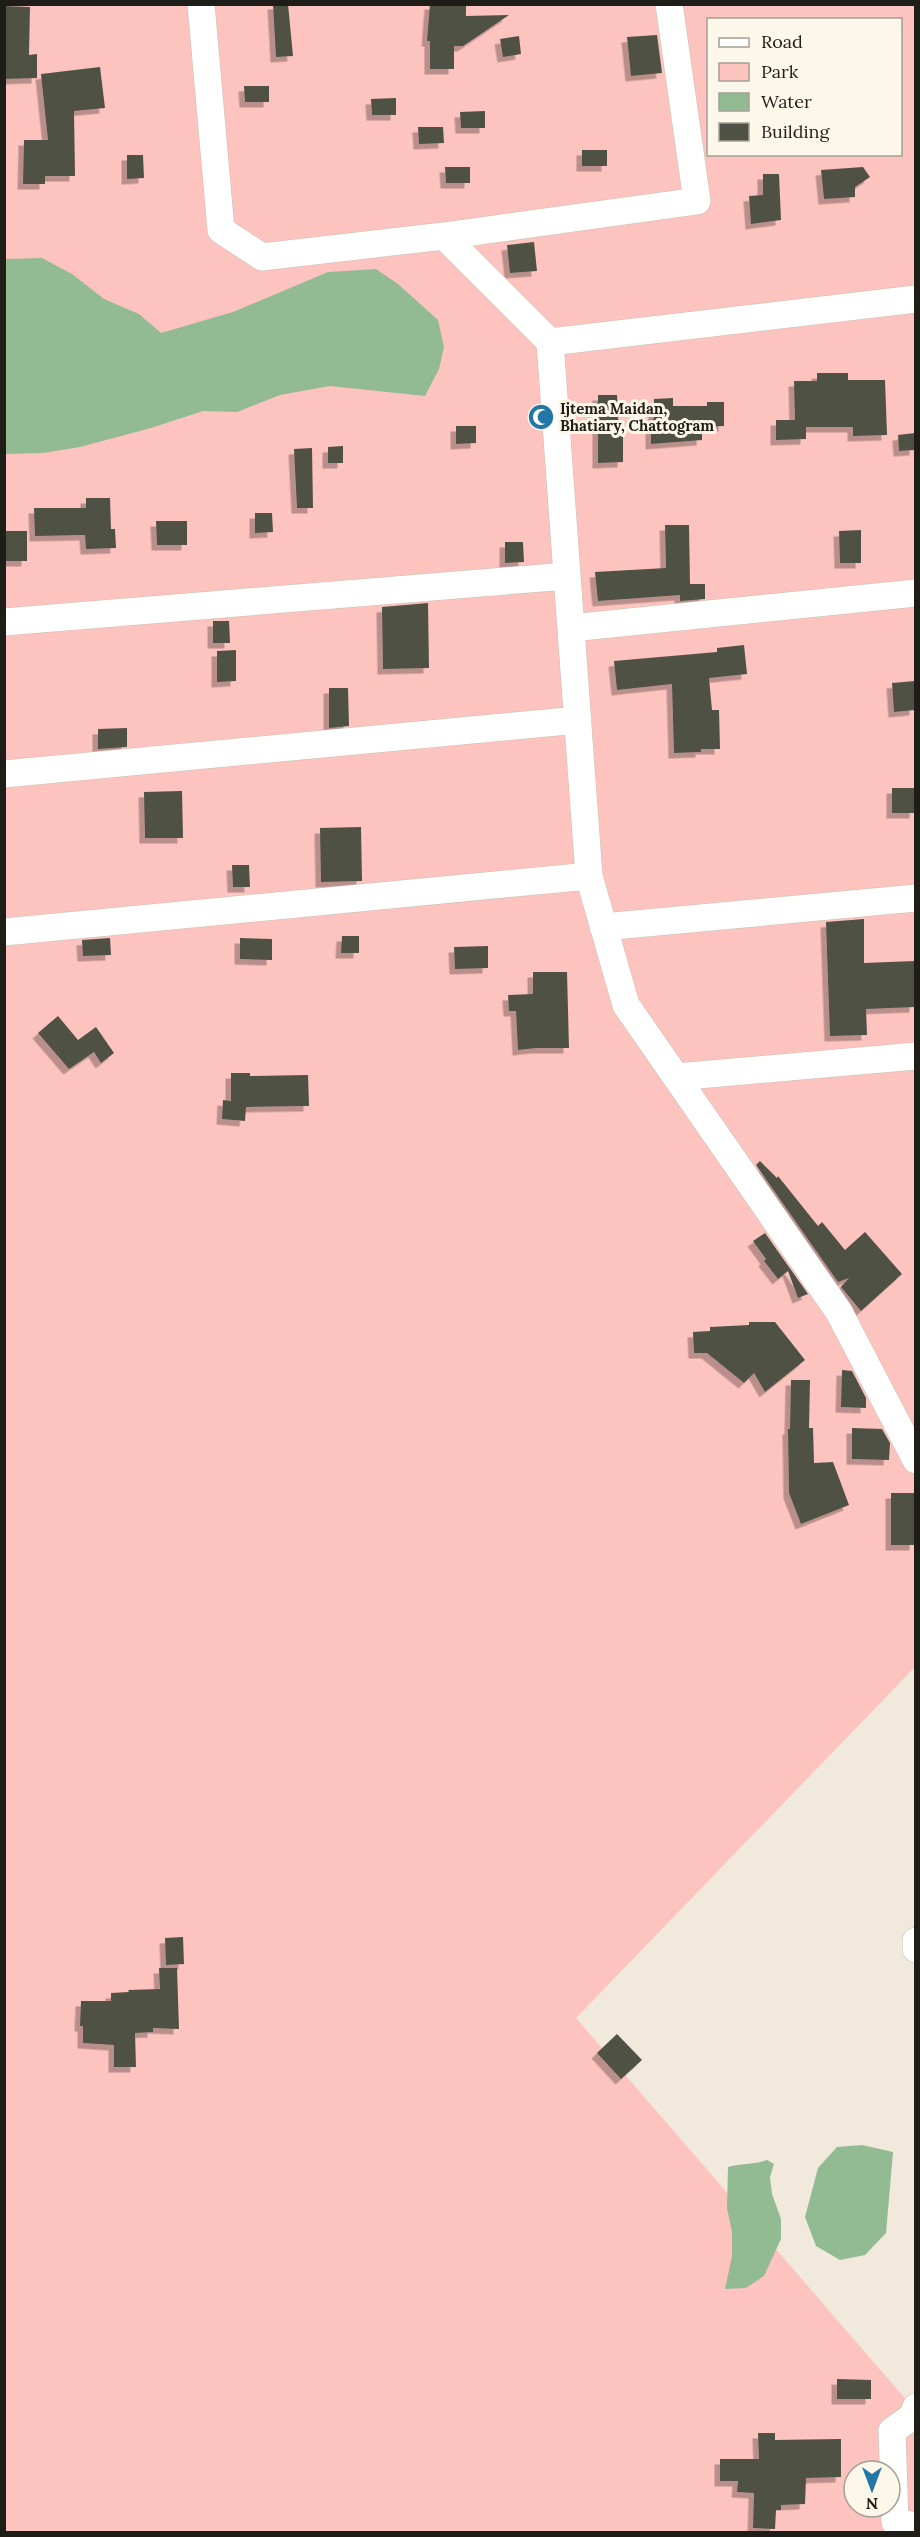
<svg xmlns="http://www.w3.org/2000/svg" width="920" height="2537" viewBox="0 0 920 2537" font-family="Lora,serif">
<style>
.green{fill:#fdc3be;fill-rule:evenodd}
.water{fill:#92bb94}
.building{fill:#4f5145;filter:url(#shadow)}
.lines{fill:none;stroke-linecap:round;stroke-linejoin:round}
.minor-casing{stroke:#c8c1b4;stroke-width:28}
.minor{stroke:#fff;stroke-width:27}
.labels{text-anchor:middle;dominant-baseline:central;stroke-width:6;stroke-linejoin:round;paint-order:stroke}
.poi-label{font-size:15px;font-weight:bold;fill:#1f1d18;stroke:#fdf7e9;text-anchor:start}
</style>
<defs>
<filter id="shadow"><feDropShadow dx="-5.5" dy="5.5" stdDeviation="0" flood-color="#0004"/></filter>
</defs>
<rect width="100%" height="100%" fill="#f0e9dc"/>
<path class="green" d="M5,5H915V1667L576,2018L915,2410V2532H5ZM708,20H900V154H708ZM854,2471H890V2507H854Z"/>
<path class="water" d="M42,258L72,274L104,299L139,314L161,333L233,312L328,272L376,269L398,284L438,320L444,347L439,369L425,396L330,386L280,395L237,412L203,411L151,428L80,447L43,453L5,454V259Z
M862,2145L893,2152L886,2233L865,2255L840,2260L816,2246L805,2217L818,2168L837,2147Z
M767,2160L774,2164L770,2177L772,2194L781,2219V2239L764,2276L746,2288L725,2289L732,2256V2232L727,2208L728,2167C742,2163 753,2165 767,2160Z"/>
<path class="building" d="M273,4H288L293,56L276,57Z
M430,4H466V16L509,15L463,46H454V69H430V41H427Z
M4,6L30,7L29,55L37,54V78L4,79Z
M657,35L662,73L631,76L627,37Z
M519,36L521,54L503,57L500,39Z
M100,67L105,108L74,111L75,176H45V184H23L24,140H48L41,74Z
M244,86H269V102H245Z
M396,98V115H372L371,99Z
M485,111V128H461L460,112Z
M418,127H443L444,143L419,144Z
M582,150H607V166H582Z
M127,155H143L144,178L127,179Z
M445,167H470V183H446Z
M863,167L870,177L855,187V197L824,199L821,170Z
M763,174H779L781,220L751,224L749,196L763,195Z
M534,242L537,271L510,273L507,245Z
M817,373H848V380H885L887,435L853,436V427H806V439L776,440V420H795L794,381H817Z
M598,395H617L619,434H623V462L598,463Z
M673,398V406H707V402H724V426L702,427V440L651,444V420L654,419V399Z
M456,426H476V443L456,444Z
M915,433V450L899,451L898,435Z
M343,446V463H328V447Z
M312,448L313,508H297L294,449Z
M86,498H110L111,529H115L116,548L86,549L85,535L35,536L34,508H86Z
M255,513H272L273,532L255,533Z
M156,521H187V545H157Z
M665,525H689L690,584H705V599L680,601V595L598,601L595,572L666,568Z
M861,530V563H840L839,531Z
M4,531H27V561H4Z
M505,542H523L524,562L505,563Z
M428,603L429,668L383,669L382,607Z
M213,621H229L230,643H213Z
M744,645L747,674L709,678L712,710H719L720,749H701V752L674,753L672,684L617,690L614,661L717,652V648Z
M236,650V681L217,682V651Z
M915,681V710L894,712L892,683Z
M329,688H348L349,726L329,728Z
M127,728V747L98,749V729Z
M892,788H915V813H892Z
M182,791L183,838H145L144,792Z
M361,827L362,881L321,882L320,828Z
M232,865H249L250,887H233Z
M864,919V963L915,961V1007L866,1009L867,1035L830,1036L826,922Z
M342,936H359V953H341Z
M110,938L111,955L83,956L82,940Z
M240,938L272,939V960L240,959Z
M488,946V968L455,969L454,947Z
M533,972H567L569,1048H536L518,1050L516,1011H509L508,995L533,994Z
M58,1016L78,1040L96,1027L114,1053L101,1063L94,1052L69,1069L38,1033Z
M231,1073H250V1076L308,1075L309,1106L246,1107L245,1121L222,1119L223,1100L231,1101Z
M760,1161L777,1178L778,1176L818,1226L822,1222L845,1250L865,1232L902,1274L861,1311L841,1287L849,1278L838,1282L756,1165Z
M765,1233L808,1294L798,1298L788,1271L778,1279L764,1261L766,1259L753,1241Z
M749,1322H775L805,1360L765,1392L754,1373L744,1383L707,1353H694L693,1332L710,1331V1327L749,1325Z
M842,1370L852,1371L866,1398V1408L841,1407Z
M791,1380H810L809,1428H813L814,1463L833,1462L849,1505L801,1524L789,1493L788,1429H790Z
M852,1428L882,1429L890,1443L889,1460L852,1459Z
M891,1493H915V1545H891Z
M183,1937L184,1964L166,1965L165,1938Z
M159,1968H177L179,2029L153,2028V2032L135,2033L136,2067H114V2045L83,2043V2026H80L81,2001H111V1993L129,1992L128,1990L160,1989Z
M617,2034L642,2060L621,2079L597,2053Z
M837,2379L871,2380V2399H837Z
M758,2433H775V2440L841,2439V2477L806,2478L805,2504L781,2505V2510H776L775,2529L753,2528L754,2493L737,2492L738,2481H720V2459H759Z"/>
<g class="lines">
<g class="minor-casing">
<path id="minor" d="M444,236L697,201L669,4
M550,342L916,299
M4,622L567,576
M571,628L916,593
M4,774L578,720
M589,876L626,1005L839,1312L916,1460
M603,927L916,898
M4,932L589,876L550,342L444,236L262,257L221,230L201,4
M676,1077L916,1056
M916,1941V1949
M916,2407L913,2416L892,2431L895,2522L916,2526"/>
</g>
<use href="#minor" class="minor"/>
</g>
<defs>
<g id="mosque-disc" transform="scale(1.35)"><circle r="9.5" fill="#2277a7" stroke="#fdf7e9"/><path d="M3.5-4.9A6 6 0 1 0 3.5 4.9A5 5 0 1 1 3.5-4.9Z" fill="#fff"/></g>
</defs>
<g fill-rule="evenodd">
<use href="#mosque-disc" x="541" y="417"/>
</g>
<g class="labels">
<g class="poi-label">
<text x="560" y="408">Ijtema Maidan,<tspan x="560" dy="17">Bhatiary, Chattogram</tspan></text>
</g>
</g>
<rect width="920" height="2537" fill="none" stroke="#1f1d18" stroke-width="12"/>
<rect x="707" y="18" width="195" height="138" fill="#fdf7e9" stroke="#a4a095" stroke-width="1.5"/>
<rect x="719" y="38" width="30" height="9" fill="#ffffff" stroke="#a4a095" stroke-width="1.5"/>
<text x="761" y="48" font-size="18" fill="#1f1d18">Road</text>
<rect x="719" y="63" width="30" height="18" fill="#fdc3be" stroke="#a4a095" stroke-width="1.5"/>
<text x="761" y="78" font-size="18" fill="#1f1d18">Park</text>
<rect x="719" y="93" width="30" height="18" fill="#92bb94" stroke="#a4a095" stroke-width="1.5"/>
<text x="761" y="108" font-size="18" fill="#1f1d18">Water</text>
<rect x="719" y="123" width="30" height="18" fill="#4f5145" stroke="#a4a095" stroke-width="1.5"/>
<text x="761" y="138" font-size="18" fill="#1f1d18">Building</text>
<g transform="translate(872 2489) rotate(180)"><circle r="28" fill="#fdf7e9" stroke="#a4a095" stroke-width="1.5"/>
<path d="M0-4.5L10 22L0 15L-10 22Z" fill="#2277a7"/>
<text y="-9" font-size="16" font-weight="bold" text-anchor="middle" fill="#1f1d18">N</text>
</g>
</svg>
